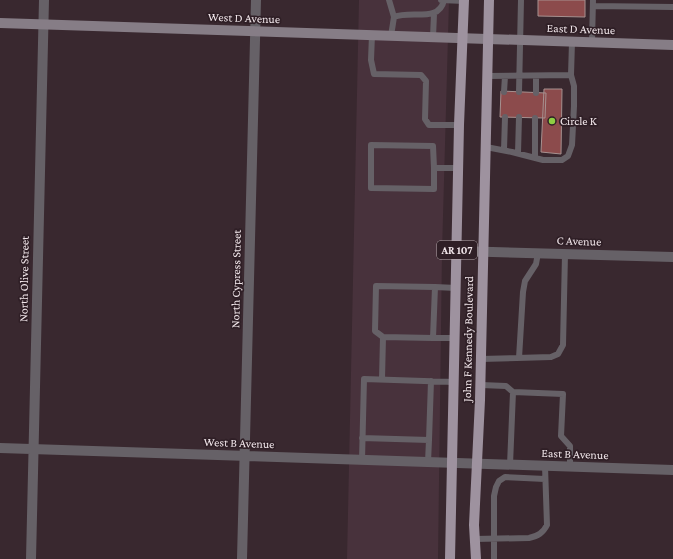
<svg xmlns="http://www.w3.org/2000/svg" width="673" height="559" viewBox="0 0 673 559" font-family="'Crimson Pro',serif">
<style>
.built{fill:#48323c}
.building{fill:#8c4b4c;stroke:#a79190}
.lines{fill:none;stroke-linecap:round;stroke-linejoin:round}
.lane{stroke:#666167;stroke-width:6}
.street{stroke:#666167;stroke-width:10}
.secondary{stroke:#867d86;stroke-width:10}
.primary{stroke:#9e929f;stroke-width:10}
.poi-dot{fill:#8ece43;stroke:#2f1f26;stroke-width:1.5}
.labels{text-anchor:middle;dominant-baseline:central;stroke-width:3.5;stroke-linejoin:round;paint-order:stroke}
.shield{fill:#2f1f26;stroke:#b6aaae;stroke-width:1}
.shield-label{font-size:11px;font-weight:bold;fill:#f0e5e9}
.street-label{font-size:12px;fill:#f0e5e9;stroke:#2f1f26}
.poi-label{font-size:12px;fill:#f0e5e9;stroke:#2f1f26;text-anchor:start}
</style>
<rect width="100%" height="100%" fill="#39282f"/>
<path class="built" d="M359,0H449L442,252L438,559H347Z"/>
<path class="building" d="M538,0H585V17L538,16Z
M544,89H562L561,154L541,152Z
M501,91L546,93L545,118L500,117Z"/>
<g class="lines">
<path class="lane" d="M389,0L394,17
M441,0L464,1
M593,6L673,7
M372,35L371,60L374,74L421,75L426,81L425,119L429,125H459
M391,36L394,17C412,10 439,23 444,0
M433,37L434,14
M592,42L593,0
M487,76L571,75
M536,76V93
M504,92L505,76
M519,92L521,0
M535,118V158
M486,147L512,152L543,160H562L568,156L572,145L574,106V86L571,75L572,42
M504,150L505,117
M518,153L519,117
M434,168V189L371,188V145L433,146L434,168H459
M383,337L375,331L376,286L435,287
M433,338H455
M519,358L523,292L525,281L536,264L538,253
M481,359L551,357L558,354L563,345L565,254
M382,379L383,337L433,338L435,287L456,288
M481,385L506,386L513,392L510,465
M513,392L563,394L561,436L570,446V467
M362,438L429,440L431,381
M362,460L364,379L454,382
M428,462L429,440
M475,539L529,538C538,536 543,533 547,525L545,466
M494,559V496L496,487L499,481L505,477L545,479"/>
<path class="street" d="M457,251L673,257
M0,448L673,470
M31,559L44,0
M242,559L256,0"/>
<path class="secondary" d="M0,23L673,45"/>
<path class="primary" d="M450,559L459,125L464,0
M476,559L474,525L480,400L489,0"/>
</g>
<circle class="poi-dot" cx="552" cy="121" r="4"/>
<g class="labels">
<rect class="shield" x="437" y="241" width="40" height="18" rx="3"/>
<g class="shield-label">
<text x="457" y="250">AR 107</text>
</g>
<g class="street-label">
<text transform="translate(244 18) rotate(2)">West D Avenue</text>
<text transform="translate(581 29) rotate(2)">East D Avenue</text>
<text transform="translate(579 241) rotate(2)">C Avenue</text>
<text transform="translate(24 279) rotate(-89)">North Olive Street</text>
<text transform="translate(236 279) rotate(-89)">North Cypress Street</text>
<text transform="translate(468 339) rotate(-89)">John F Kennedy Boulevard</text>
<text transform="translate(239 443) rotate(2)">West B Avenue</text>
<text transform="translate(575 454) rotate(2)">East B Avenue</text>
</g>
<g class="poi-label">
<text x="560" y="121">Circle K</text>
</g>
</g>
</svg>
